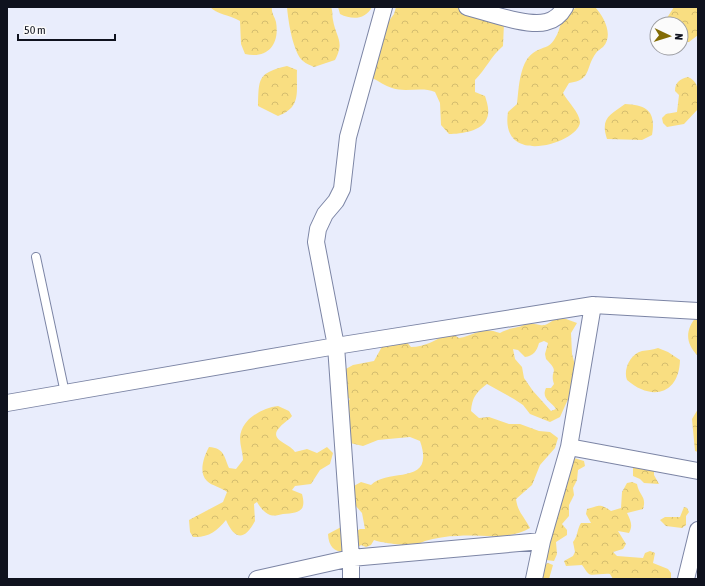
<svg xmlns="http://www.w3.org/2000/svg" width="705" height="586" viewBox="0 0 705 586" font-family="'Asap Condensed',sans-serif">
<style>
.forest{fill:url(#forest-crowns);fill-rule:evenodd}
.lines{fill:none;stroke-linecap:round;stroke-linejoin:round}
.service-casing{stroke:#7c85a5;stroke-width:10}
.minor-casing{stroke:#7c85a5;stroke-width:18}
.service{stroke:#fff;stroke-width:8}
.minor{stroke:#fff;stroke-width:16}
</style>
<defs>
<pattern id="forest-crowns" width="20" height="18" patternUnits="userSpaceOnUse"><rect width="20" height="18" fill="#f9de81"/><path d="M2 6a3 3 0 1 1 6 0M12 15a3 3 0 1 1 6 0" fill="none" stroke="#d4bd6f"/></pattern>
</defs>
<rect width="100%" height="100%" fill="#e9edfc"/>
<path class="forest" d="M210,7H272C271,13 275,17 276,22C280,45 267,59 245,54L241,44L240,21C230,15 216,14 210,7Z
M287,7H331C333,11 332,15 333,20C336,38 345,41 335,60L314,67C311,65 306,64 303,61C293,53 288,20 287,7Z
M338,7H372C365,20 352,20 340,14Z
M396,7H486L504,23L503,46C491,56 486,69 475,80V92L485,96C487,102 490,111 487,118C483,131 461,134 449,134L441,125L440,103L435,92C421,86 407,93 392,88C385,86 379,81 372,78L380,33L394,14Z
M578,7H595C604,17 614,35 603,47C601,49 598,50 596,53C585,68 592,80 569,83L563,93C568,102 579,112 580,122C580,142 499,169 508,112L517,104C519,88 519,60 536,51C543,47 549,48 554,40C565,24 555,17 578,7Z
M674,7H698V35L689,42H681V24H663Z
M287,66L297,70C296,92 302,107 278,116L258,106C259,79 257,73 287,66Z
M688,77C701,82 698,97 698,109L684,124L667,127L663,123L662,118L666,114L677,112L679,95L675,91C675,82 680,79 688,77Z
M625,104C648,105 656,112 652,135L642,140L607,139C600,118 610,115 625,104Z
M697,316H698V356C685,343 685,330 697,316Z
M556,318L566,319L577,323L571,333L572,354L575,365L569,397L560,417L550,422L530,414L523,405L514,399L487,384C476,392 472,398 471,411L479,418L489,417L509,424H520L539,431L550,432L558,438L555,448L540,465L532,485L516,499C518,513 524,516 530,528C508,541 482,534 458,536C447,536 435,538 425,541C422,542 419,544 416,545C408,546 381,543 374,540L371,545L366,547L361,545C347,555 329,556 328,534L343,526L355,532L360,529H365L362,513L355,505L352,487L361,482L371,485C388,467 436,487 420,441L410,437L399,438L378,440L363,446L350,443L341,410L350,399L343,394L344,370L353,365L374,361L384,343L404,339L411,347C425,347 437,340 449,332L459,338C475,335 482,326 500,333C507,329 510,329 518,327C521,327 524,324 527,324C542,322 540,331 556,318ZM544,341L548,343L545,354L546,359C561,374 549,369 554,384L551,388H546C541,399 551,401 556,409L551,411L533,391L524,378L522,367L515,359L513,349L518,350L525,357C533,356 537,351 539,343Z
M658,348L668,352L680,360C679,395 651,401 627,380C623,370 630,354 642,351C647,350 652,350 658,348Z
M278,406L289,411L292,416C288,421 284,422 280,427C267,440 290,443 295,452L307,449L317,453L327,447L333,453L330,464L320,470L311,484L295,486L292,490L302,494C307,512 298,513 283,514C278,515 273,517 268,514C263,511 260,507 257,502L254,504L255,521C245,540 235,541 226,520C217,531 208,538 193,537L190,532L189,520L223,502L227,492C221,487 212,486 207,481C198,473 204,456 209,447C224,448 224,456 229,468L236,469L243,460C243,453 240,446 240,438C241,419 262,408 278,406Z
M698,409V452L695,451L692,419Z
M574,458L584,461L585,466L578,470L577,480L573,488L574,495L569,505V516L562,524L567,530V535L556,542L557,554L554,561L546,560L541,530L561,496L564,495Z
M633,465L654,469V475L659,484L644,483L640,479L633,476Z
M632,482L637,484C639,496 647,496 643,509L627,513C631,521 633,526 629,533L618,531L626,544L623,549L613,552L617,556L643,558L645,553L650,551L655,553L653,563L668,569L671,573V579H613L610,574C604,573 591,576 589,574C586,572 584,567 582,565L566,566L564,561L573,556L575,552L573,542C578,536 577,529 581,523H591L586,514L587,509C600,506 599,503 611,511L621,508L622,492L627,483Z
M684,507L687,508L689,512L686,516V525L682,528L666,526L660,520L665,517H680Z
M548,563L553,565L549,579H541L544,565Z"/>
<g class="lines">
<g class="service-casing">
<path id="service" d="M36,257L65,393"/>
</g>
<g class="minor-casing">
<path id="minor" d="M467,7C487,12 527,27 546,22C555,20 561,14 565,7
M7,403L336,346L593,305L698,311
M569,447L698,471
M257,579L351,558L542,541
M351,579V558L336,346L316,242L318,229L325,214L336,201L342,189L348,137L384,7
M534,579L542,541L569,447L593,305
M686,579L698,530"/>
</g>
<use href="#service" class="service"/>
<use href="#minor" class="minor"/>
</g>
<rect width="705" height="586" fill="none" stroke="#0f121e" stroke-width="16"/>
<g transform="translate(669 36) rotate(94)"><circle r="19" fill="#fbfbfb" stroke="#9d9ea3"/>
<path d="M0-3L7 15L0 10L-7 15Z" fill="#826b05"/>
<text y="-6" font-size="11" font-weight="bold" text-anchor="middle" fill="#0f121e">N</text>
</g>
<path d="M18 34v6h97v-6" fill="none" stroke="#0f121e" stroke-width="2"/>
<text x="24" y="34" font-size="12" fill="#0f121e" stroke="#fbfbfb" stroke-width="3" paint-order="stroke">50 m</text>
</svg>
